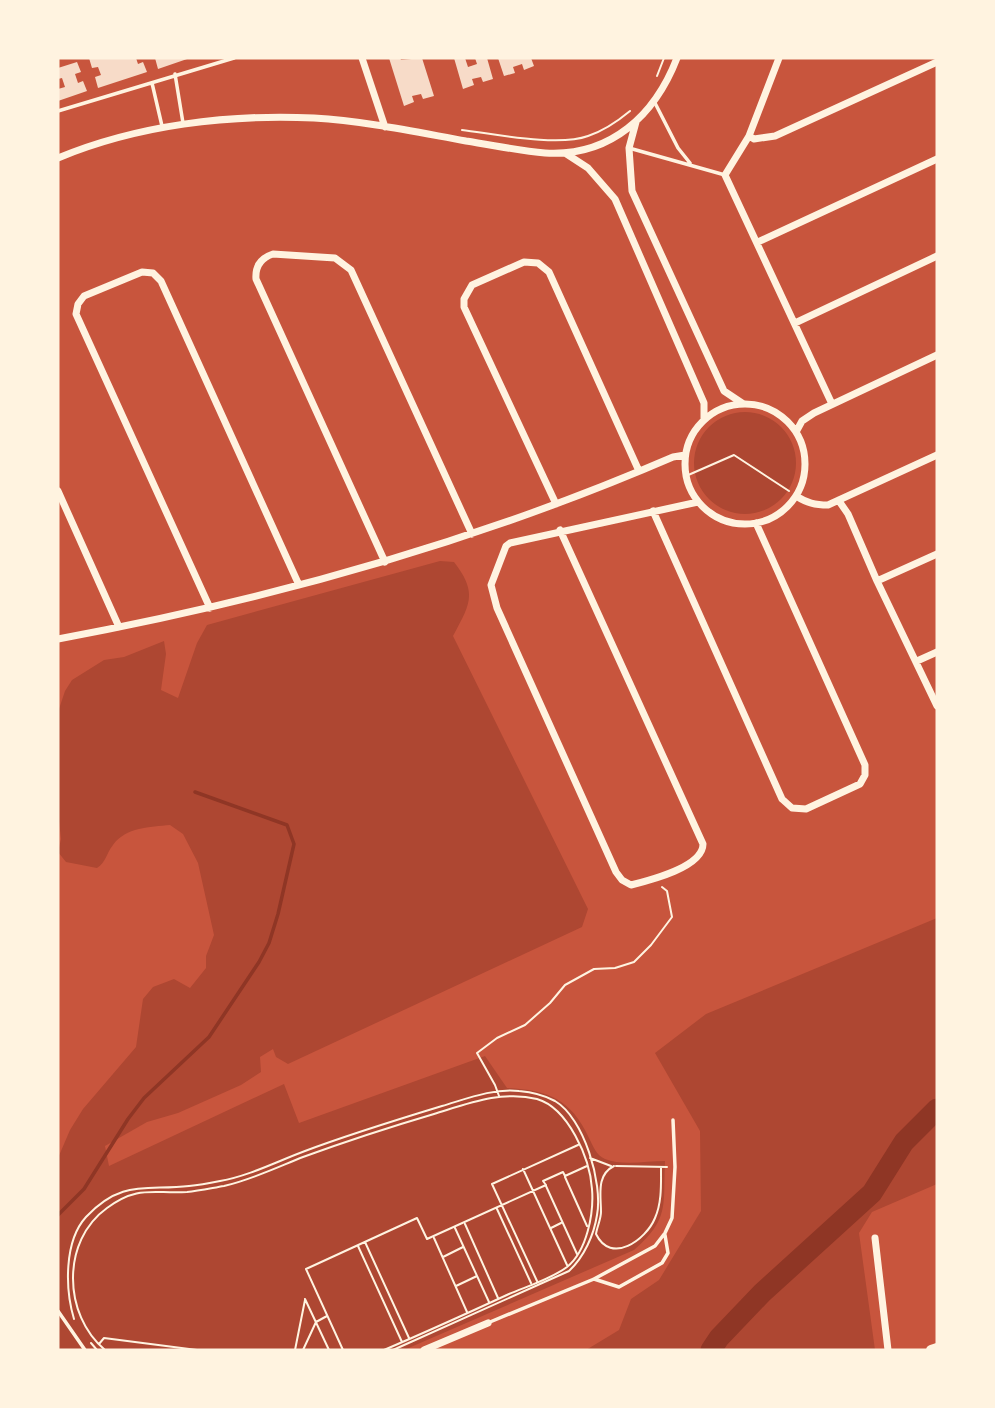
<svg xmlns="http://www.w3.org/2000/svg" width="995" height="1408" viewBox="0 0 995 1408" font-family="Overpass,sans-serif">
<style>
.green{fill:#ae4732}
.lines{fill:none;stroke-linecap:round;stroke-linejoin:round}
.stream{stroke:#8f3625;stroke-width:3.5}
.river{stroke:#8f3625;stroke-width:21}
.building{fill:#f7dbc8}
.path{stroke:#fff3e0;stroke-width:2}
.service{stroke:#fff3e0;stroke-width:3.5}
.minor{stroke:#fff3e0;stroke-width:7}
.secondary{stroke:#fff3e0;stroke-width:10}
</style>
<rect width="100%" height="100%" fill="#c8553d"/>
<path class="green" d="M694 463a51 51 0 1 1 102 0a51 51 0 1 1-102 0Z
M440,561L454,562C478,593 470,604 453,636L588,909L582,927L288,1064L276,1057L273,1049L260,1057L261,1072L241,1085L178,1113L147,1122L105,1146L109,1166L284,1084L299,1123L485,1056L507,1088C548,1090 571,1099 589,1138C593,1146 596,1155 605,1159C622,1166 647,1161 665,1161C663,1205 670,1219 634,1250L404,1350H58V1158L70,1130L83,1109L136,1047L143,999L153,987L174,979L190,988L206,968V956L214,935L198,863L183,834L170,825C150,827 126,827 113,845C106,854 106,862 97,868L66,862L58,852L61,839L58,812V712L65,691L72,680L104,660L124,657L164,641L166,654L161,690L178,698L197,643L207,625Z
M937,918V1184L872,1212L859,1233L875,1350H586L619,1330L631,1299L659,1280L701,1211L700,1131L655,1053L706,1014Z"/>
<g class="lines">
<path class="stream" d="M58,1215L84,1189L128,1119L144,1098L209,1037L259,962L269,943L278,914L294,844L287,825L195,792"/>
<path class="river" d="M711,1350L719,1338L762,1293L872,1193L904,1142L937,1109"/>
</g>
<path class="building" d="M89,58H136L138,64L143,62L147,72L98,88L95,77L101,75L98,67L92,68Z
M155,58H190L158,69Z
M389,58H400L401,60L422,58L434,96L423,99L421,94L412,96L414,102L404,106Z
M454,58H465L468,67L477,64L475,58H487L493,79L483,82L481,77L472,79L474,85L463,89Z
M498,58H531L534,66L524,70L522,64L513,67L515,73L504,76Z
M77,62L81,72L75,74L78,83L83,81L87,91L58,101V89L65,87L62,78L58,79V68Z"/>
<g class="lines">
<path class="path" d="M657,76L664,58
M462,130C495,134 558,147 588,136C603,131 618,121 630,111
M686,476L734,455L789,491
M499,1096L495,1085L477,1053L497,1038L525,1025L550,1003L565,985L594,969L615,968L634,962L651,945L672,917L667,891L662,887
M590,1158L611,1166
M614,1166C596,1175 601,1195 601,1212C601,1219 597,1227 596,1234C611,1265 646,1240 655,1218C662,1202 661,1184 661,1167
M616,1166L667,1167
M523,1169L567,1265
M565,1177L587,1226
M546,1186L577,1254
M497,1209L531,1283
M465,1224L498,1298
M455,1228L489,1302
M551,1228L561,1223
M434,1238L467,1312
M365,1242L409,1338
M358,1246L402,1342
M443,1257L463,1247
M537,1281L492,1184L578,1145
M456,1286L477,1276
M305,1299L329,1350
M74,1319C65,1289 64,1241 86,1217C122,1179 146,1191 189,1186C199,1185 210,1183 220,1181C249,1176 278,1161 305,1151C350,1134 396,1120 442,1106C466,1099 493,1088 519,1091C531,1092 544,1095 555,1101C584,1118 603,1183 597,1215C594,1235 584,1257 569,1271L393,1350
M91,1343L97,1350
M99,1344L104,1338L197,1350
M105,1350C63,1315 61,1241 107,1208C138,1185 153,1194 187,1192C199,1191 212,1188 224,1186C251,1180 278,1167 303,1157C347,1141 390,1127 434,1114C467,1104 502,1090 537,1099C568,1108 590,1158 592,1189C594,1213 587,1251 567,1267C551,1279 528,1286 509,1294C468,1313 426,1332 384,1350
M295,1350L305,1300
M303,1350L316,1322L327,1316
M343,1350L306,1269L417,1218L427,1239L546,1185L543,1181L563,1172L565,1176L587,1166"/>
<path class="service" d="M175,74L183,123
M152,83L162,126
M655,103L678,148L690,163
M58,111L234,58
M629,148L725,175
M594,1279L619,1287L662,1263L668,1253L665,1235
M58,1311L85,1350
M490,1322L594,1279L655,1246L665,1233L672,1218L675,1167L673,1120"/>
<path class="minor" d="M362,58L385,127
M779,58L749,136L725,175L832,404
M636,122L629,148L632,191L724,391L742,403
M749,136L754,139L775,136L937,62
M565,153L588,168L615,199L704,403V419
M58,158C137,125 229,114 314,118C365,121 416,132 466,141C493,145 519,151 545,153C611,157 655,115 677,58
M758,242L937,159
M795,323L937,256
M685 464a60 60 0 1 1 120 0a60 60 0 1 1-120 0Z
M796,432L802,421L814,413L937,355
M58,491L119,627
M796,496C807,503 815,505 828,505L937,455
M839,501L848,514L877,581L937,706
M556,504L464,307V299L472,285L524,262L538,263L549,272L639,471
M653,511L782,799L792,808L806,809L860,784L865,775V765L756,523
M560,530L703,844C703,867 651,880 631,885L622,880L616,872L497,608L491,585L506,546L510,543L698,502
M385,562L256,279C255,266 261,258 273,254L335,258L351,270L472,534
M877,581L937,554
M210,608L76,314L78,304L84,296L142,272L153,273L161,281L299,585
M58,639C269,600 476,542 673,457L685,455
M917,661L937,652
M875,1238L888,1350
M424,1350L488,1323"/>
<path class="secondary" d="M931,1350L937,1348"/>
</g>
<rect width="995" height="1408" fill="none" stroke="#fff3e0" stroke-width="119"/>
</svg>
